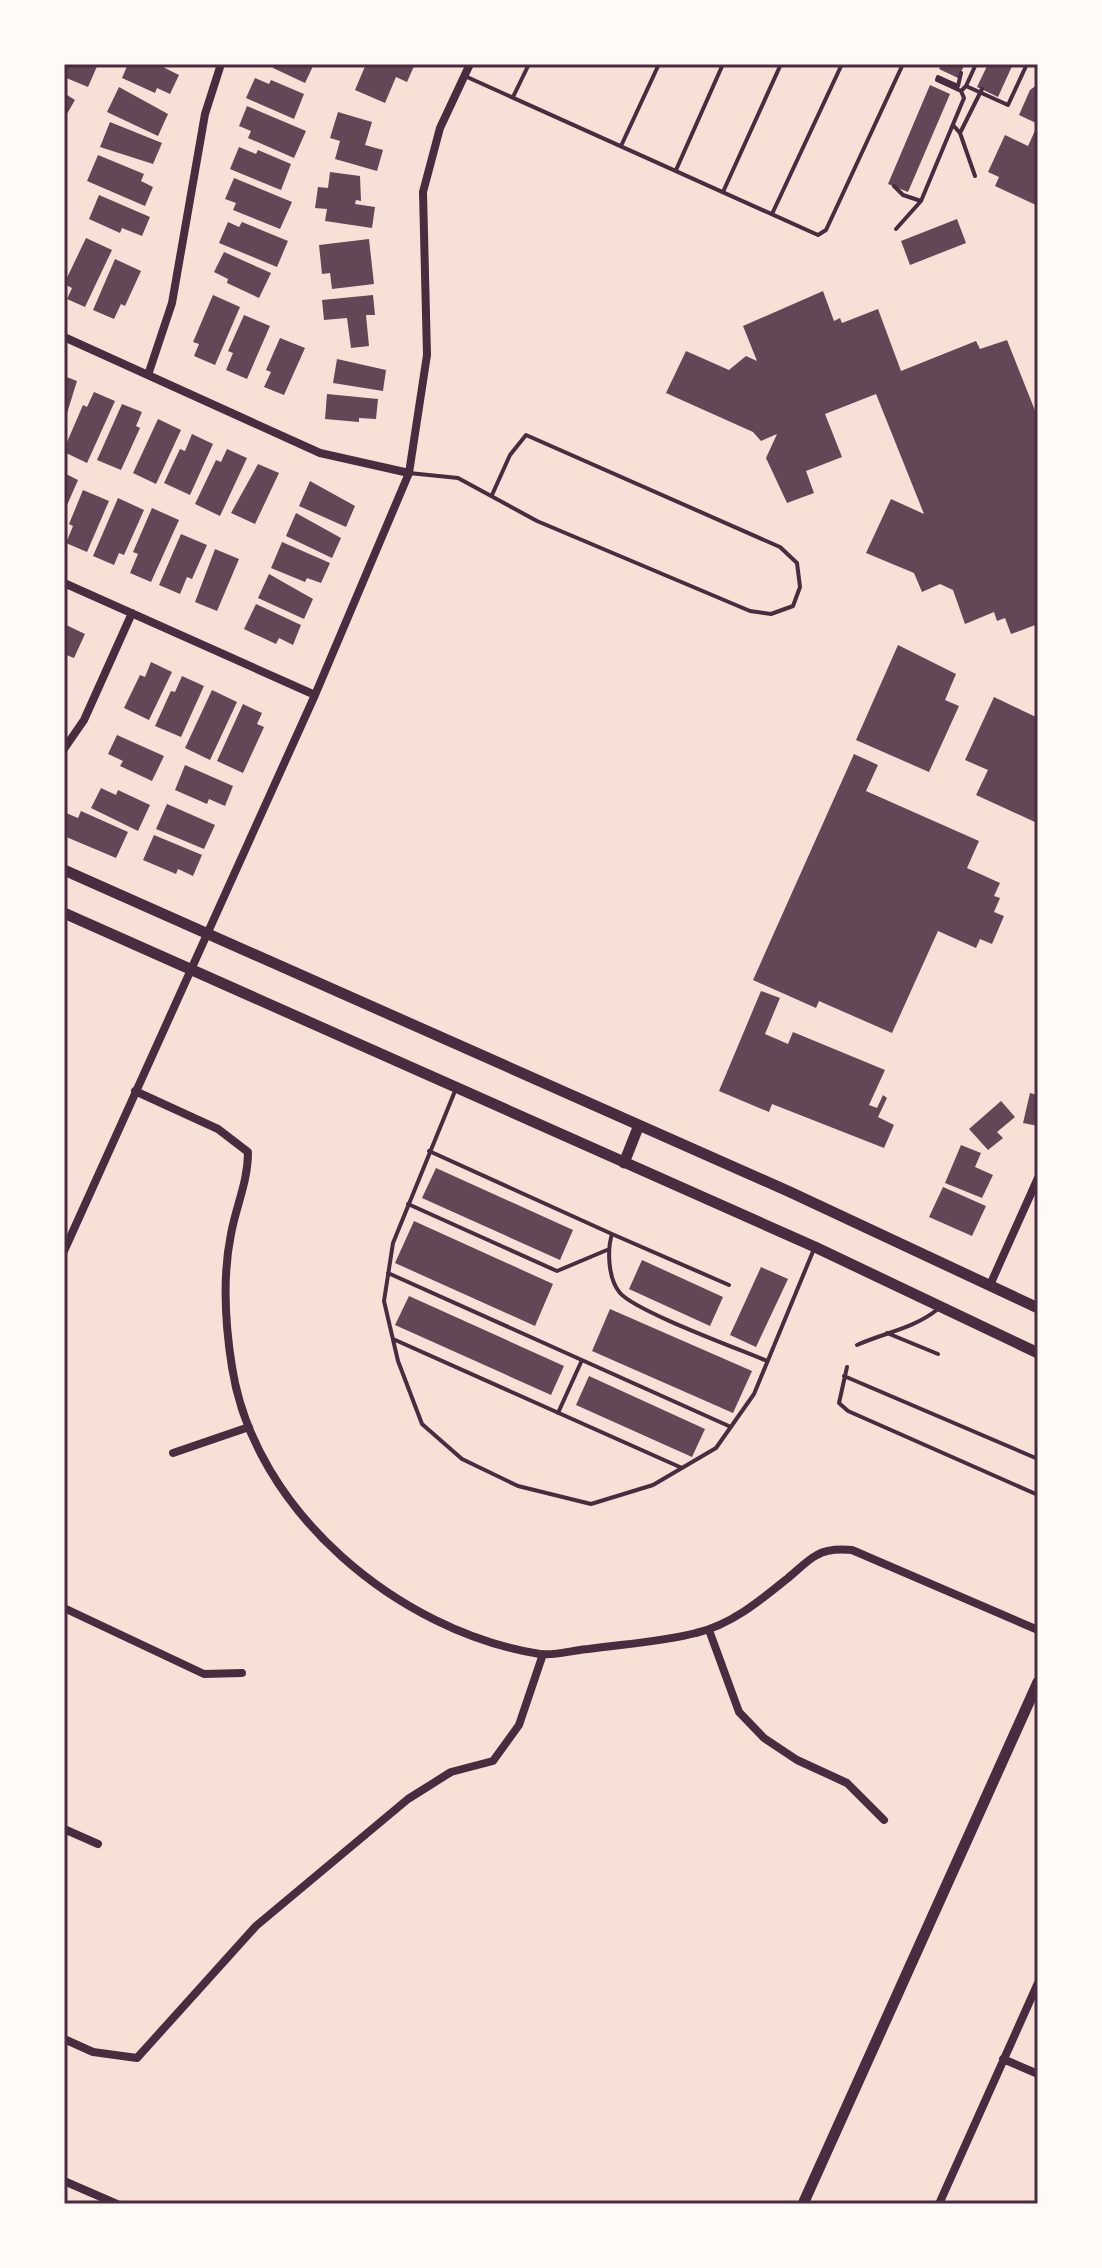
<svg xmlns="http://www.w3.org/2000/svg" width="1102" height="2268" viewBox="0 0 1102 2268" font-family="'Open Sans',sans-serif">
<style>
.building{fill:#644757}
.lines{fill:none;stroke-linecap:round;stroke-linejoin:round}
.path{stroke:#4a2c40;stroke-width:4}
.service{stroke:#4a2c40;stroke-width:4}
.minor{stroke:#4a2c40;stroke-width:8}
.secondary{stroke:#4a2c40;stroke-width:11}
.neatline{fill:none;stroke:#4a2c40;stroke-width:3}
</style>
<rect width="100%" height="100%" fill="#f7e1d7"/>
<path class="building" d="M64,64H98L88,87L64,77Z
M128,64H157L179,75L170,94L157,88L155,93L122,78Z
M274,64H314L305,83L273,68Z
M366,64H415L407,82L396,77L385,103L355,90Z
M942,64H965L958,78L939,69Z
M988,64H1013L998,97L977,87Z
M255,78L269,84L271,80L304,94L294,119L246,98Z
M1038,84V206L995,186L999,177L988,172L1005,135L1028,146L1038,124L1019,115L1030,90Z
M930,85L950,94L908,192L888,184Z
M119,87L168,114L158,136L107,112Z
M64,93L75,100L64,119Z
M247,106L306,131L294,158L248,138L251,131L239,126Z
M338,112L372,122L365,145L383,150L377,171L335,159L340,141L330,138Z
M110,122L162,143L153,164L100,147Z
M239,147L256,154L258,150L291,164L281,190L230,169Z
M98,155L144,174L141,181L153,187L145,206L87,181Z
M330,172L360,176L361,201L356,200L355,204L375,207L372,228L325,221L327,209L315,208L318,187L328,188Z
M234,178L292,202L280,229L233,210L236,203L225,199Z
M99,195L150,217L142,236L122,228L120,233L89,219Z
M957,219L966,243L910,265L901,241Z
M228,222L239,227L242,222L288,241L277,267L219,243Z
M86,238L112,250L85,307L67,299L72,288L64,284Z
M369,239L374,284L332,289L330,273L322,274L319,245Z
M224,252L271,273L259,298L227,283L228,279L214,272Z
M115,259L141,271L125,306L121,304L114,319L93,310Z
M823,291L834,321L840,318L842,323L878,309L901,371L976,341L980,349L1007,340L1038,418V624L1011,634L1005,618L997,621L994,612L965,624L953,590L940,584L922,592L914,573L866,553L891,499L924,514L876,394L825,414L842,457L806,471L814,493L787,503L766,458L777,434L761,441L753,432L666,393L686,351L729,370L746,356L757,361L743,326Z
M213,295L240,307L215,365L194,356L199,344L193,342Z
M373,295L375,315H366L369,346L351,348L347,318L324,320L322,300Z
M244,315L270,326L247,379L226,370L233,353L228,351Z
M280,338L305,348L284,395L264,387L271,372L266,370Z
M337,359L386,370L383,391L333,383Z
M64,376L77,381L64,423Z
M94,392L115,401L87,463L64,452V449L83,405L87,407Z
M327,394L378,399L376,419L359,418V422L325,419Z
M122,404L142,412L136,426L140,428L121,470L97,460Z
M158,419L181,430L156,484L133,473Z
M192,434L213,444L190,495L164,483L180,449L185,451Z
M227,449L247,458L220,516L195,504L216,460L221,462Z
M258,464L279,473L255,524L231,513Z
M64,473L78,480L64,512Z
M310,481L355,506L346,527L299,506Z
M83,490L109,501L87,552L66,543L73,526L69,524Z
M118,498L144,510L124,555L119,553L114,565L93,556Z
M152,508L179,520L151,582L130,573L138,554L133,552Z
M296,513L341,538L332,558L286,536Z
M181,534L207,545L192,579L187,577L180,594L159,585Z
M282,542L330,563L321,583L307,578L305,582L271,568Z
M215,549L239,559L217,611L195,602Z
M269,574L313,599L304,619L258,598Z
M256,604L301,625L293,645L279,638L276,644L244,629Z
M64,624L85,634L74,658L64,654Z
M898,645L956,674L945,700L959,706L929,772L856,740Z
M151,662L172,672L149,720L124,708L140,675L145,677Z
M182,676L204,686L181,737L155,726L171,691L175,692Z
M212,690L237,702L210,760L185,748Z
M994,697L1038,718L1037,823L976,795L988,770L965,760Z
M243,704L262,713L257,724L264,727L243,773L217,761Z
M117,735L164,756L152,781L120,766L123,761L108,754Z
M854,754L878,765L866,791L979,841L967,868L1000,883L994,896L1000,898L994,912L1004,916L992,944L980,939L976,948L938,931L892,1033L819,1001L816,1008L753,980Z
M185,765L233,786L225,806L209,799L207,804L175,790Z
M101,788L116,795L118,790L150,805L138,831L91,808Z
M167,804L215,825L204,849L156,829Z
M81,811L128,832L116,858L64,836L66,813L78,818Z
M154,835L202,855L193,876L178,869L176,874L143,860Z
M761,991L780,998L765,1034L788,1044L793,1032L885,1070L869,1105L877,1108L883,1095L887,1098L878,1117L894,1125L884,1148L772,1104L769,1112L719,1091Z
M1030,1093L1038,1095V1126L1023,1123Z
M1001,1101L1015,1117L997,1132L1003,1138L988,1150L969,1129Z
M961,1145L981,1153L975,1167L993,1175L982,1198L945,1183Z
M436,1168L573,1230L560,1260L422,1198Z
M943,1187L986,1206L972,1236L929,1217Z
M414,1221L553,1284L535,1326L395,1263Z
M642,1260L723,1297L710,1326L629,1289Z
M761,1267L788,1279L756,1347L730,1335Z
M409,1296L564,1366L551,1395L395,1325Z
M610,1309L752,1371L733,1413L592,1351Z
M589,1376L705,1429L692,1457L576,1405Z"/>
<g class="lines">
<path class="path" d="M961,73L958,86L938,77L937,80L961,91
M966,86L976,64
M953,125L960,133L975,176
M960,133L982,89
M894,186L903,195L921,201
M896,229L921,201L964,98L961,91L966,86L1008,105L1027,64"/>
<path class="service" d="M467,77L818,235L826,230L903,64
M513,97L529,64
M621,146L659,64
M676,170L723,64
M723,192L781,64
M772,214L842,64
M409,473L458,478L537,521L750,611L771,614L793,606L800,587L797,563L780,547L526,435L510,455L492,495
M455,1091L393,1243L384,1301L398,1361L422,1424L462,1459L518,1486L591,1504L653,1485L716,1448L754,1394L814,1249
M429,1151L612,1234
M408,1204L557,1271L607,1250
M388,1273L731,1427
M729,1285L612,1234C607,1250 608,1279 620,1293C637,1312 739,1349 767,1361
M887,1333L938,1354
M393,1339L682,1468
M857,1345C886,1332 913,1329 938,1309
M847,1367L839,1403L848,1411L1038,1495
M844,1376L1038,1459
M558,1413L582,1360"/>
<path class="minor" d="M64,337L320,453L409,473
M148,375L172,303L205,114L221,64
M64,583L315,695
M64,749L84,720L132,613
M135,1091L218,1129L248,1152C248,1182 236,1206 231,1234C222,1278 225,1323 232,1367C254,1511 399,1632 540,1654C555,1656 574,1650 588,1649C624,1644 661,1642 696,1633C731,1625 761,1600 788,1578C797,1571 807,1560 817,1555C827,1549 840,1549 852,1550L1038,1630
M64,1251L315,695L409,473L427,355L423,192L440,128L470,64
M990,1285L1038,1178
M173,1453L249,1427
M64,1608L204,1674L242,1673
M709,1630L739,1712L764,1738L797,1760L847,1783L884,1820
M64,1829L98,1844
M64,2039L93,2052L137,2058L256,1926L408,1799L451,1772L493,1761L519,1725L543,1654
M1003,2059L1038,2074
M64,2181L117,2204
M939,2204L1038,1983"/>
<path class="secondary" d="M64,870L790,1192L1038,1308
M64,913L815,1247L1038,1353
M624,1163L639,1125
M803,2204L1038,1682"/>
</g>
<rect width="1102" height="2268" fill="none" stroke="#fffaf5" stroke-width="132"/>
<rect x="66" y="66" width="970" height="2136" class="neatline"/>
</svg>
